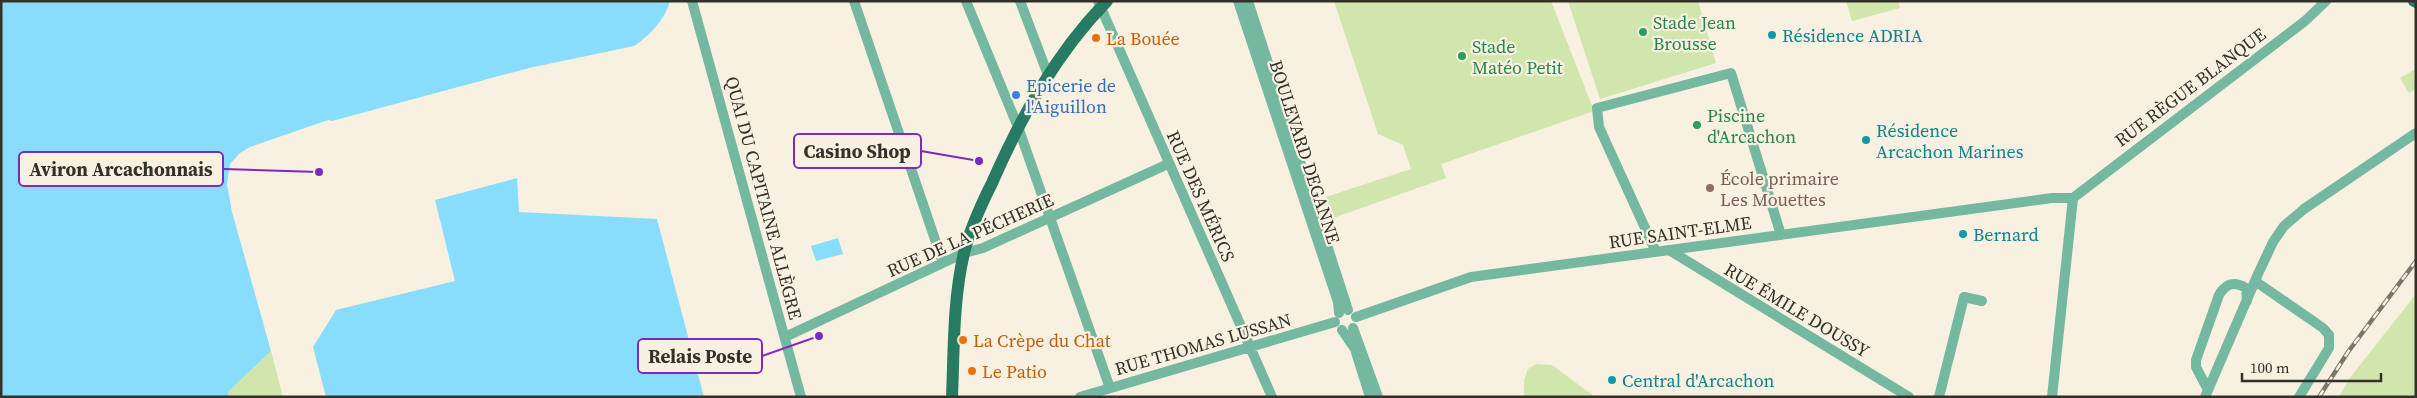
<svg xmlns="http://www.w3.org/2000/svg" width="2417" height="398" viewBox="0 0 2417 398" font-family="'Source Serif 4',serif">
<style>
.green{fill:#d0e6ad}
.water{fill:#89ddfc}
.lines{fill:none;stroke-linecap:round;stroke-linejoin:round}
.minor{stroke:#73b89f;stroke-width:10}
.major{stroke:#277b62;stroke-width:12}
.rail-casing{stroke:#7b766c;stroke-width:4.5}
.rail{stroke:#f8f0e0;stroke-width:2.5;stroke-dasharray:8;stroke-linecap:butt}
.leisure-dot{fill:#2e9e5b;stroke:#f8f0e0;stroke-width:2}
.culture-dot{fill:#0f9aa8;stroke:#f8f0e0;stroke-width:2}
.food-dot{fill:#e8710a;stroke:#f8f0e0;stroke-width:2}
.shop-dot{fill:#3f7fe0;stroke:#f8f0e0;stroke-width:2}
.education-dot{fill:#8d6e63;stroke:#f8f0e0;stroke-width:2}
.labels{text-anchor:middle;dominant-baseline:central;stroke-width:4.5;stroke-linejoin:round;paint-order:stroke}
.leisure-label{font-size:18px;fill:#27864d;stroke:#f8f0e0;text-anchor:start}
.culture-label{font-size:18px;fill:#0d838f;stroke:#f8f0e0;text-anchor:start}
.food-label{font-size:18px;fill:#c56008;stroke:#f8f0e0;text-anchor:start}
.shop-label{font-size:18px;fill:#366cbe;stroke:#f8f0e0;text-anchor:start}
.street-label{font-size:18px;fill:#34312b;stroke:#f8f0e0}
.education-label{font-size:18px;fill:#785e54;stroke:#f8f0e0;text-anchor:start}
.leader{fill:none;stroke:#7b2cbf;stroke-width:2}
.callout-dot{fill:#7b2cbf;stroke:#f8f0e0;stroke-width:2}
.callout{fill:#f8f0e0;stroke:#7b2cbf;stroke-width:2}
.callout-label{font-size:19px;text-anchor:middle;font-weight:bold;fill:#34312b}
</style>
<rect width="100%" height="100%" fill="#f8f0e0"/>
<path class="green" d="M1334,1H1551L1594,111L1441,164L1446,178L1333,218L1326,197L1411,169L1403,145L1378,134Z
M1568,1H1698L1716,63L1600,99Z
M1846,1H1898L1900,8L1852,21Z
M2414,70L2416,89L2409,93L2400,78Z
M2416,294V397H2339L2349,379Z
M271,351L283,397H229L228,392Z
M1536,364L1552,365L1595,397H1524V380L1528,369Z"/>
<path class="water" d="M1,1H670C665,20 649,36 634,46L529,68L332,121L328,120L250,147L240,153L230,164L227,184L232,212L271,351L228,392L229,397H1Z
M517,178L519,212L657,219L704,397H326L313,347L336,310L455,281L435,200Z
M838,238L843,254L816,261L811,246Z"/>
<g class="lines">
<path class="minor" d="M692,1L801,397
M854,1L943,263
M966,1L1018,127L1110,388
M1020,1L1048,75
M1098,1L1272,397
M1238,1L1338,302L1339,313
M1248,1L1348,310
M2073,198L2305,21L2326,1
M1669,250L1909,397
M1656,252L1599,127L1597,108L1731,73L1781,235
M2255,281L2323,328L2329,335V348L2299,397
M1356,317L1471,277L2052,198H2073
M1353,328L1378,397
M1342,330L1355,349L1370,397
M785,337L964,253L983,248L1168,164
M2208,390L2196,367V360L2219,295C2226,283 2234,281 2246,288L2247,301
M1080,397L1335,322
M1939,397L1964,297L1982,301
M2052,397L2073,198
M2205,397L2258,274L2273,242L2284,226L2304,209L2416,133"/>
<path class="major" d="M2414,1L2416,2
M952,397C954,349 953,300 964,253C970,229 981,205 992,183C1021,117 1056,53 1107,1"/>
<g class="rail-casing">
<path id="rail" d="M2319,397L2348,352L2416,261"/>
</g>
<use href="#rail" class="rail"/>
</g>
<g class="leisure-dot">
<circle cx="1643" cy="32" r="5"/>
<circle cx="1462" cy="56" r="5"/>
<circle cx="1697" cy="125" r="5"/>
</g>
<g class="culture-dot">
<circle cx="1772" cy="35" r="5"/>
<circle cx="1866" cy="140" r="5"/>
<circle cx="1963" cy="234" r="5"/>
<circle cx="1612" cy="380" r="5"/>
</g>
<g class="food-dot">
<circle cx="1096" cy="38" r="5"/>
<circle cx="963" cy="340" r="5"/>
<circle cx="972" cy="371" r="5"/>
</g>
<circle class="shop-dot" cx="1016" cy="95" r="5"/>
<circle class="education-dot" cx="1710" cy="188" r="5"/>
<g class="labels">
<g class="leisure-label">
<text x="1653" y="22">Stade Jean<tspan x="1653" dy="21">Brousse</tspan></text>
<text x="1472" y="46">Stade<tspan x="1472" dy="21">Matéo Petit</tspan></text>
<text x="1707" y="115">Piscine<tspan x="1707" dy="21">d'Arcachon</tspan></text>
</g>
<g class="culture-label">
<text x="1782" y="35">Résidence ADRIA</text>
<text x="1876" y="130">Résidence<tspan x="1876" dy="21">Arcachon Marines</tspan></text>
<text x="1973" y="234">Bernard</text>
<text x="1622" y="380">Central d'Arcachon</text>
</g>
<g class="food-label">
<text x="1106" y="38">La Bouée</text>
<text x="973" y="340">La Crèpe du Chat</text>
<text x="982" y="371">Le Patio</text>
</g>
<g class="shop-label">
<text x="1026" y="85">Epicerie de<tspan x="1026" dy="21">l'Aiguillon</tspan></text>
</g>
<g class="street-label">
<text transform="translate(2190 87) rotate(-37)">RUE RÈGUE BLANQUE</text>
<text transform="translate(1305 152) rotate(72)">BOULEVARD DEGANNE</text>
<text transform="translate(1201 196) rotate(66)">RUE DES MÉRICS</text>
<text transform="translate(764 198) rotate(75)">QUAI DU CAPITAINE ALLÈGRE</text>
<text transform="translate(1680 232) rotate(-8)">RUE SAINT-ELME</text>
<text transform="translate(970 235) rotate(-24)">RUE DE LA PÉCHERIE</text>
<text transform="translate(1797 310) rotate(31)">RUE ÉMILE DOUSSY</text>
<text transform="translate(1203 344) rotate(-16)">RUE THOMAS LUSSAN</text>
</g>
<g class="education-label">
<text x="1720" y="178">École primaire<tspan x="1720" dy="21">Les Mouettes</tspan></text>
</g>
</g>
<path class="leader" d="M979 161L921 151M319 172L223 169M819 336L762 356"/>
<g class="callout-dot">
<circle cx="979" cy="161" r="5"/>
<circle cx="319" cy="172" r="5"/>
<circle cx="819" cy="336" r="5"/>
</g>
<g class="callout">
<rect x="794" y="134" width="127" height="34" rx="5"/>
<rect x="19" y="152" width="204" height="34" rx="5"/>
<rect x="638" y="339" width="124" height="34" rx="5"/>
</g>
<g class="callout-label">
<text x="857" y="158">Casino Shop</text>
<text x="121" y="176">Aviron Arcachonnais</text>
<text x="700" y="363">Relais Poste</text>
</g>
<rect width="2417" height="398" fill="none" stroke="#34312b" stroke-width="5"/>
<path d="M2242 373v8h139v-8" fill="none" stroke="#34312b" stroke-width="2.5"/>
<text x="2250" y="373" font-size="15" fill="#34312b" stroke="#f8f0e0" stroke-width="4" paint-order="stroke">100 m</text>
</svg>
